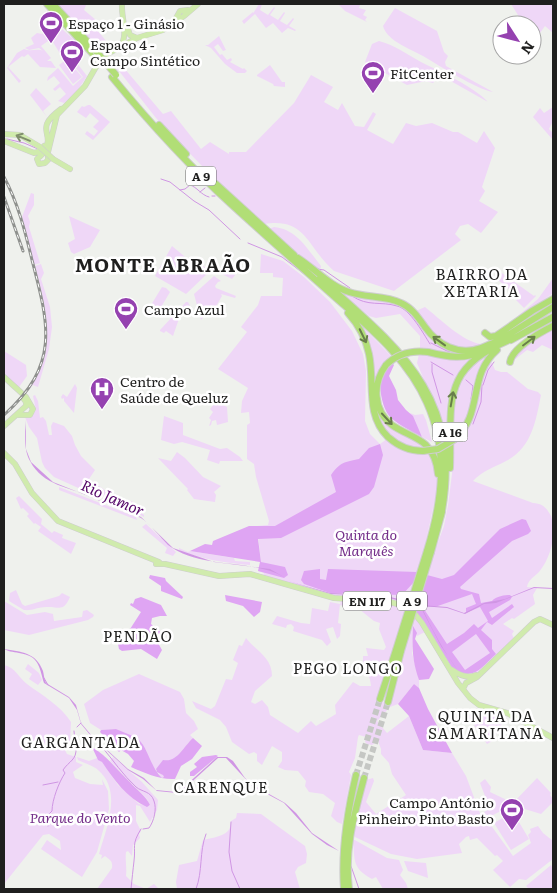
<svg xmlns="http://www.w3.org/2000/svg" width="557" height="893" viewBox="0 0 557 893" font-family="Literata,serif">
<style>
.green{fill:#efd7f7;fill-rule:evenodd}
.forest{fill:#dfa5f3;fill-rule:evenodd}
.water{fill:#d096e4}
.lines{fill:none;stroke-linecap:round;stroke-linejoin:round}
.stream{stroke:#d096e4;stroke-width:1}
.highway-tunnel{stroke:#c5c7c4;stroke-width:6;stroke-dasharray:6 3;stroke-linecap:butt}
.major-casing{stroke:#cecece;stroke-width:6}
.highway-casing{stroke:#cecece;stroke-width:8}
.major{stroke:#d0ebad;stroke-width:5}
.highway{stroke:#b1de76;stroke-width:6}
.rail-casing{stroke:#8f918e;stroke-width:3}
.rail{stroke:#fff;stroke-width:1;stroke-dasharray:4;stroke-linecap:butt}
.major-bridge-casing{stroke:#cecece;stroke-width:6;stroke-linecap:butt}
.highway-bridge-casing{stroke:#cecece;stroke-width:8;stroke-linecap:butt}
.major-bridge{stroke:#d0ebad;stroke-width:5}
.highway-bridge{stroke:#b1de76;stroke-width:6}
.oneway{stroke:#808f6d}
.oneway2{stroke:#687e4a}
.labels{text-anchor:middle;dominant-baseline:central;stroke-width:5;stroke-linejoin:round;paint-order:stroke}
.shield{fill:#fff;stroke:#626262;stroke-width:1}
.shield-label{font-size:12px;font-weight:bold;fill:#1f1f1e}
.poi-label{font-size:14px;fill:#1f1f1e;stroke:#fff;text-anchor:start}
.park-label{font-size:14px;font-style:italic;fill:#752f8a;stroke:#fff}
.neighbourhood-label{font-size:15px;letter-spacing:1px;fill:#1f1f1e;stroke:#fff}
.water-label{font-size:15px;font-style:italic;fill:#520366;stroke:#fff}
.district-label{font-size:19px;font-weight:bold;letter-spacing:1px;fill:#1f1f1e;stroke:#fff}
</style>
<rect width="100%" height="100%" fill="#eff1ed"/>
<path class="green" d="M57,4H84L86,5L84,10L102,25L97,30L112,48L101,53Z
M259,4H262L260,10L268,15L274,7L275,8L270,15L278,20L284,12L285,13L280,21L287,25L293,18L294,19L289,26L296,30L295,31L288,28L282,33L273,23L266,28L255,14L244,24L242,21L253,12L254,13V12Z
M338,4L360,5L359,8L366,10L363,15L367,17L365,20L367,22L345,11Z
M511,4H553V33L545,26L537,37L532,32V25H525L523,23Z
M395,8L437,31L444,52L448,56L445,62L446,66L493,92C476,89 440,66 423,56C414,51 404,47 395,41C390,37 385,33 383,26Z
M62,29L81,46L75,52L73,47L69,48L62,44L87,76L75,94L64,103L58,101L66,94L60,87L55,91L53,89L60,83L54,76L47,81L48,77L58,68L73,86L83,77L67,57L64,60L51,39L41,46L51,58L47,61H51L56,68L40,67L28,54L24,57L22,56L8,67L21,81L19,83L7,68L17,53L24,49C31,52 37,48 43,51L39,48L29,50L25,48L34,44L31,38L37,33L42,34L51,30Z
M219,36L226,50L223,51L218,44L214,47L220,55L222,54L227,60L231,58L232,60L230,62L243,69L244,68L247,71L245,73H237L225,64L211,48L205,45H208Z
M379,41C394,45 407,54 421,62C441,72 473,86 488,102L440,75L433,83L426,81L407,85L365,62L372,44Z
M108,57H114L119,62L163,114L171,111L201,149L210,142L229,154V152H246L294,103L311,75L333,87L324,102L338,110L342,103L355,126L364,127L373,112L376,114L367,130L393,144L406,123L416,126L432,123L453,132H458L477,143L484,131L495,148L482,187L485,191L479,201L498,212L481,233L468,224L460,226L455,234L461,240L394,291L334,271C307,248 307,217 264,224L201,165L156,118Z
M67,59L82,77L73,84L59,65Z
M270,65L282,82H285V87L274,86L273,84L257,76V75Z
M36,88L51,104L43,111L47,117L30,95Z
M88,105H90L110,122L93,140L85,134L87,131L94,136L98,131L93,127L99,121L90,113L86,118L77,112L82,106L84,107Z
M553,107V121L549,129L553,133V140L533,117L540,108L544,113Z
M31,193L34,194V205L28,216L30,222L29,227L40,263L34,265L22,217Z
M69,216L100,230L90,247L74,254L71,252L68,243L75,239Z
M274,227C297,229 308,250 321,266L320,273L269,229Z
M172,246L190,261L197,259L209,272L186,294L155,276Z
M261,254L283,261L304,277L330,302L352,331L363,354L366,371L365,421L370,434L380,444L387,439C401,450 413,454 431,453L437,474V490L424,550L434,553L444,526L448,505L452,474V446L467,428L486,368L491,360L495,370L501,372H507L528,389L538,392L541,395C536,420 532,448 506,461C495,467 482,471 473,481L533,503C543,504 546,507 551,516C557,533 551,558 539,572C534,577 528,580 527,587L537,588L533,595L535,604L514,619L512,618L503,624L514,631L512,634L514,639L476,673L453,669L420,615L405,605L327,596L263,576L264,573L258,571L261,562L257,526L268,525L269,521L256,477L254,464L247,459V425L250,423L249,412L241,413L242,401L248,388L218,369L247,332L241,327L258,305L261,296H282L283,278L273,277V273H260Z
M229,263L239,270L232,279L218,272Z
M41,264L44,273L41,279L50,307L52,327L49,349L38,387L33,385L28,391C56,341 48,319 35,266Z
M499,271L534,296L535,295L536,296L524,308L516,300L519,297L498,280L501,277Z
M214,276L221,281L218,282L215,286L216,288L236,296L235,298L221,294L222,296L215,308L210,309L201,320L194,294Z
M553,278V293L513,323V320L538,299Z
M162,287L166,288L170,292L160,309H155L151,305Z
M342,292L400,305L412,313L437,344L444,348L467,352L463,355L420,350V336L400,314L376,318L369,316L342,294Z
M186,302H188L190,306L182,310L173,336L166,331L164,333L160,331V330Z
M425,307C439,318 463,342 481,344L480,346C467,349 450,349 438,340C430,333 423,320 416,311Z
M359,323L391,356L383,363L374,379Z
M553,329V350L542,345L533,352L527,350L513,361C516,348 542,336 553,329Z
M4,351L26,365L27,376L19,387L4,376Z
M489,353L490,354C486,359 481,363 479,369C467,395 476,414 453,438L452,397L469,367Z
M419,354L478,355C444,380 446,403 447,441L445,442L438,414L417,363Z
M75,384L77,388L74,413L64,401V398L62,399L61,397L63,394L67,397Z
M35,395L38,401L40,418L43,417L46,421L49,435H52L51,426L53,422L64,426L72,436L75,445L81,456L95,470L89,479L112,495L129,503L132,501L137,509L144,515V517L122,504L92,491H85L54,477L45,468L42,462L37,438L29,427L25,417H32L36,410L33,396Z
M214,404L223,405L227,407L228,422L217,425L216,420L212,421L211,425L209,426L211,420L209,418L213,412L210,409Z
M375,409C388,427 408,434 424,448C409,448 391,442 382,428C378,423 377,415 375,409Z
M410,413L415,415L423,414L426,420L432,442L422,437Z
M164,416L183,423V435L220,449L227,448L240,457L243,461H220L219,464L207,460L210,450L182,442L174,444L161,440Z
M177,452L185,458L203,477L221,486L214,492L216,495L215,502L194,499L187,490L188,489L158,458L171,461Z
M59,487L136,517L137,520L59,490Z
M19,496L42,519L41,524L52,533L54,531L63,535L62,538L76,543L71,554L38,531L41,527L35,523L34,524L27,516L29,514L23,508L21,509L16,498Z
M146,524L176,552L173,556L165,553L167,548L142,527Z
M179,548L188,552L190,551L234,558L235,561L250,562V565C225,563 201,559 179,550Z
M16,590L22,604L25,606L59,596L62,593L70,597C63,613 59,606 46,607C38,607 32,611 24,610L9,601L10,593Z
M4,601L27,615L45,612L53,614L54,621L82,617L83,611L87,610L94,615L93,617L88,620L29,635L4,630Z
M341,601L398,605L416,618L425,632L417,636L413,627L412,653L419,680V688L414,684L398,704L390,707L377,721L387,733L409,716L423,750L452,753L466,776L484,824L485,826L490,824L513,856L531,843L528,835L531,832L530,829L538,826L543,833L553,841V859L526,880L519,879L510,887L493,870L503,861L497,855L495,856L477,838L470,840L469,836L466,837L459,844L462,853L417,859L391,854L355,837L354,835L356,816L366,780L373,778L374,781L366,802L376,814L406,795L392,774L389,763L381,754V749L378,741L372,745L367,744L365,742L366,737L359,735L358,737L355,758L349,772L351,775L342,824L337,822L331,816L335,803L323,794L309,792L305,786L306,781L298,771L285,770L278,767L282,761V752L272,746L262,765L257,761V754L254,752L249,754L232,742L226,727L220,720L196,708L192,701L211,709L215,706L226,679L232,680L238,663L233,660L239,645L242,646L246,638C256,651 272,657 272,676L255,691L251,702L255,704L262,700L268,707L270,715L298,733L311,721L316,726L336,714L335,705L353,682L360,686H371C370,679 370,675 363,672V656H368L366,648L384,650L386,647L379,629L380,623L374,621L359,609L340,605ZM394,649L404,652L388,704L377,700Z
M330,602L340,604L338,623L341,624L340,636L337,639L333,627L326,629L331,642L327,646L322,640L293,631L294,627L291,624L287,625L286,628L272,624L277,616L301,623L310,624L312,608L328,611Z
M28,664L39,673L42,680L38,685L29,679L32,674L25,669Z
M4,665C15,667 19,678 27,684C43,696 60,705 71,722L70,742L71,746L65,750L67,754L76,757V762L83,765L73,772L75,778L90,784L103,785L102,779L108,791L109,809L97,852L82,877L41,849L47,840L61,850L60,841L49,834L43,835L4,884Z
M139,674L180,692L184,699L186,713L194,721L198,729L190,735L193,738C183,747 177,763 163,761L156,769L157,772L163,774L164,777L162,778L150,762L146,750L122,733L116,729L101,730L90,723L84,704L103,690Z
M481,709L502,715L505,719L492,741L487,744L468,716Z
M77,757L89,761L97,758L102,762L118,785L139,804L150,806L147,799L110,761L113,757L142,782L158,800L157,810L150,822L140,806L136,805V821L141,831L139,834L140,838L133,845L132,856L128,851L126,852C125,860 127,867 126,876L134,884L146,889L154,884L159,889H97L112,868C113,861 110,860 105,856L101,859L102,855L99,854C106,829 123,791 98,770C94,766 84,763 78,760Z
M537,778L551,793L550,795L553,799V802L541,814L515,806L504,812L501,811L493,815V820L487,821L484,812L490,809L480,783L485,779L491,787L490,792L513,803Z
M513,812L529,839L511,850L494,823Z
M237,813L261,814L305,846L307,854L306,863L298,867L295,872L300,889H177L176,882L179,865L197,861L203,840C215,837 232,836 231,821L236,818Z
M353,839L387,858L399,860L403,870L400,875L406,883L408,889H383L376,877L372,879C352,868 355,861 353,839Z
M404,861L426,863L428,878L408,871Z
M551,865L553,869V889H529L526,886Z"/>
<path class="forest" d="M392,363L394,365L389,376L396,390L398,400L406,410L413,416L422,437C412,431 400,426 391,418C383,410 379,392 381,380C383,374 387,368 392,363Z
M380,444L383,455L374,487L369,494L281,538L258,539L261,562L285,567L288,575L284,578L258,571L260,562L190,551L205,544L212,545L213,541L249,526H275L336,492L331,475C340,462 345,462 359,459L369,448Z
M522,519L526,520L531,531L528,534L512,541L460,587L461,589L479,594L481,603L492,601C496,596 505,595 510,595L512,597L510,600L489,612L492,618L512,604L514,607L492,625L487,622L481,630L492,640V649L496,654C482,667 473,682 453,669L416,612L427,575L442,579L454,575L500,529ZM472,594L476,604L466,608V613L480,607L488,621L478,628L474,624L464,633L447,644L422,606L435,607ZM476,634L490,653L465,670L452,652Z
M320,569V579L326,580L328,569L417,572L414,582L402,595L330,593L304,584L301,580L304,571Z
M150,575L165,578L166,581L183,597L182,599L161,591V586L149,578Z
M225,595L262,602L260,612L254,617L243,606L226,601Z
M141,597L161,605L167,616H160L152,618L151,624L163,634L158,643L162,650L157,659L141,649L122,651L119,649L118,644L123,640L141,612L130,605L131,603L133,604L135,599Z
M413,626L417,633L415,639L434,669L429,679L419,680C412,660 412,647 413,626Z
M414,684L419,688L428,709L452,753L423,750L409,716L398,704Z
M116,729C122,732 129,734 135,737C148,744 149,766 162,778L164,777L163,775L157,772L156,769L163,760C177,763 183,747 193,738L202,746L192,759L181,766L175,779C160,780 145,773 131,767L134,761L128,754L121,750L119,752L100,732L101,730Z
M92,747C107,756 117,770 130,782C137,790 146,796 150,805L147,807C127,798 114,780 102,762L98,760Z
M216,755L218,756L194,776H190V772L197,767L194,764L202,757Z"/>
<path class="water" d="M25,420L26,431V449L31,462L53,482L141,517L173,548L214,562L270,569L284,577C251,558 201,570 168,545C160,537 151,525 141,518C126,510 107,505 91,497C70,487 43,486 30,461C23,449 26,434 25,420Z
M288,581L330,593L381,595L408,601L421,605L447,607L464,613L484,603L505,599L534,587L553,588V589L534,588L496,603L484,604L465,614L447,608L421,606C432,629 444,652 459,672L441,646L420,606L381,596L330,594Z
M4,649C21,652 36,652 43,671C44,675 44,679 46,683L69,697L76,705L81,723L92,736L128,769L144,778L156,790L176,792L184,787L217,757H227L233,761L245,778L253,785L285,803L296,813L312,833L339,851L327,845L312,834L284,803L252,786L226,758H218L185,788L177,793L157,791L143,779L128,770L91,736L81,724L77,710L69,698L44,683C39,666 39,656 19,653C13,652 7,651 4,649Z"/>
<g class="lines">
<path class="stream" d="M7,139L24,143L38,149
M161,179L170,182L194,201L209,210L240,239
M180,190L185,189L190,185C197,187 201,195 209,197
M200,192L205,188
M212,196H215
M248,243L282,257L303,273
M317,269L324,270L350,288
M352,296C368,307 381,301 397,306C410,309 423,333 430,344
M431,343L447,351L462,353
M431,362L453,375
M432,364V372L441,403
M466,380L473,386L471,399
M483,385L488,370L494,362
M473,424L481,402L482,385
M44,678L48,685
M77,727L81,723
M74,731L75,742
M102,747C113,760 123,775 136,787C142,792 151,791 154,801C157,809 154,821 149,828L143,829
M43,785L58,782
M231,822L229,852L232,871L240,889
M48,826L49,814L52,811C52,800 59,782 65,773L63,770C69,761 77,760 76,748
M351,866L359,889
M131,889C132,879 133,870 134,861C136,846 131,845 141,829
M196,889C203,871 199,852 206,834"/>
<path class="highway-tunnel" d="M356,775L380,699
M364,778L388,702"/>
<g class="major-casing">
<path id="major" d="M175,20L180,11L188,10
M127,26L130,35L137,38
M120,47C129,36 121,17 122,4
M61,109C33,130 55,131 45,151C43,155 40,156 37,159L39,164L45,163L48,160V152L57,115L85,86L100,60L107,54L137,38L163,30L184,16L198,4
M4,134L20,135L40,147
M4,141L34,153L38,152L44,146
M53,159L70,169
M4,377L26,397L33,409L30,415H17
M23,398L26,402V406
M4,426L26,406
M4,453L15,464L32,493L58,521L159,562
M156,564H165L219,576L250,574L334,598L390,602L401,605L414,613L422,623L458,683L470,698L479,705L507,713L553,738
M452,670C459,675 467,679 476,675
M463,689L466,683L477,677L534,622L540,619L553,625"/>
</g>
<g class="highway-casing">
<path id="highway" d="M47,4L93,54
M53,4L96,51
M112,77C149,122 188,165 231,204C266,236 301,267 336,298C371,329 408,359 427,403C449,452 442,502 427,551
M159,125L186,154
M216,184L294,255
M298,258C315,269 330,286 349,292C366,298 385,295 401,303C412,308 418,317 425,327C438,345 458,356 481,348C487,346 492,343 498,341
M320,278C400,349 464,397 441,516
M348,313C358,324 366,339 369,354C375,382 365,415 388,437C398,446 410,451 423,451
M485,333L490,337L496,336L532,311L553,299
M500,340L553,307
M511,340L553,317
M428,352C448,357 464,360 483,351
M510,362C512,348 541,332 553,326
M386,365C372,384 373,410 392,425C403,433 416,436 426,445C434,453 437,463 438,474
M455,439C484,413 467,376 497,350
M450,468C452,401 439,368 514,338
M431,552L442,512
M380,699L396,650
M388,702L401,651
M344,889C341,850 347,813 356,775
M349,889C344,850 354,815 364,778"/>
</g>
<use href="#major" class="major"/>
<use href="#highway" class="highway"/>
<g class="rail-casing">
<path id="rail" d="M4,177C18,203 25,231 32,260C49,325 60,365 4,415
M4,197L23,251"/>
</g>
<use href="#rail" class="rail"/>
<g class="major-bridge-casing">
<path id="major-bridge" d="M40,147L53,159"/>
</g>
<g class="highway-bridge-casing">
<path id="highway-bridge" d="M96,51L116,75
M386,365C398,353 412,350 428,352
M423,451L438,449L455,439
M396,650L427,551
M401,651L431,552"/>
</g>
<use href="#major-bridge" class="major-bridge"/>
<use href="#highway-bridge" class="highway-bridge"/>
</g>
<defs><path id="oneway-shaft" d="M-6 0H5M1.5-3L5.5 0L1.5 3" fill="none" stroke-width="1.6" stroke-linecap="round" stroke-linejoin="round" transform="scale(1.25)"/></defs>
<use class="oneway" href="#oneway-shaft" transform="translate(23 138) rotate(-158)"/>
<g class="oneway2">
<use href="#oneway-shaft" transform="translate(363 336) rotate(64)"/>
<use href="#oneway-shaft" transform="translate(439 341) rotate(-144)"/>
<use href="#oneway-shaft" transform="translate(529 341) rotate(-37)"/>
<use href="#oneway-shaft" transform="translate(452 399) rotate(-80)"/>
<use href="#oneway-shaft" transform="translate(387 419) rotate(47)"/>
</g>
<defs>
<g id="stadium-pin" transform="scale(1.25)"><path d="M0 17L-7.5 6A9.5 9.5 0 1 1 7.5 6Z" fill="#9542b0" stroke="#fff"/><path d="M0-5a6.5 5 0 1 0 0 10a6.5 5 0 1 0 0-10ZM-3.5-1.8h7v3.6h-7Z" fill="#fff"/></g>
<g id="hospital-pin" transform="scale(1.25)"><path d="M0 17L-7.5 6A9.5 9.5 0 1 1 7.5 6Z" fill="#9542b0" stroke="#fff"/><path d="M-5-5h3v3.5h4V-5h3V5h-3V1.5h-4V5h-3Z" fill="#fff"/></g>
</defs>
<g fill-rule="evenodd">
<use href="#stadium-pin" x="51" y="23"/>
<use href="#stadium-pin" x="72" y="52"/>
<use href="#stadium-pin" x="373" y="73"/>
<use href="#stadium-pin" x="126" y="309"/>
<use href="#hospital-pin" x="102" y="389"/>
<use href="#stadium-pin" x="512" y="810"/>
</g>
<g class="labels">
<g class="shield">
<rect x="186" y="166.5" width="30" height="19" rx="4"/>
<rect x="432.5" y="422.5" width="35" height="19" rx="4"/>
<rect x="343" y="591.5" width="48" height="19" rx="4"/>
<rect x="397" y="591.5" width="30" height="19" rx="4"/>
</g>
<g class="shield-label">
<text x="201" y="176">A 9</text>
<text x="450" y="432">A 16</text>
<text x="367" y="601">EN 117</text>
<text x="412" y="601">A 9</text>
</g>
<g class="poi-label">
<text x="68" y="23">Espaço 1 - Ginásio</text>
<text x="90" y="44">Espaço 4 -<tspan x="90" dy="16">Campo Sintético</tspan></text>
<text x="390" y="73">FitCenter</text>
<text x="144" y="309">Campo Azul</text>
<text x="120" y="381">Centro de<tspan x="120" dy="16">Saúde de Queluz</tspan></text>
<text x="494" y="802" text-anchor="end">Campo António<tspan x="494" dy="16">Pinheiro Pinto Basto</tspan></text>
</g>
<g class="park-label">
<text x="366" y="534">Quinta do<tspan x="366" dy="16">Marquês</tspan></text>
<text x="80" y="817">Parque do Vento</text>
</g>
<g class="neighbourhood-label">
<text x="482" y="273">BAIRRO DA<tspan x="482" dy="17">XETARIA</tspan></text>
<text x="138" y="635">PENDÃO</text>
<text x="348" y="667">PEGO LONGO</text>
<text x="486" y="715">QUINTA DA<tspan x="486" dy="17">SAMARITANA</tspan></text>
<text x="81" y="741">GARGANTADA</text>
<text x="221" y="786">CARENQUE</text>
</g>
<g class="water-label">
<text transform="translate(113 497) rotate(24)">Rio Jamor</text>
</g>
<g class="district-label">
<text x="163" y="264">MONTE ABRAÃO</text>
</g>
</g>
<rect width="557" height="893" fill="none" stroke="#1f1f1e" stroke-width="10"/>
<g transform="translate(517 40) rotate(126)"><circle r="24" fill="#ffffff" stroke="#a5a5a5"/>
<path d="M0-4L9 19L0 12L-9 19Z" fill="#9542b0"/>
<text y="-8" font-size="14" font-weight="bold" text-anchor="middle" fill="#1f1f1e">N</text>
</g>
</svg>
